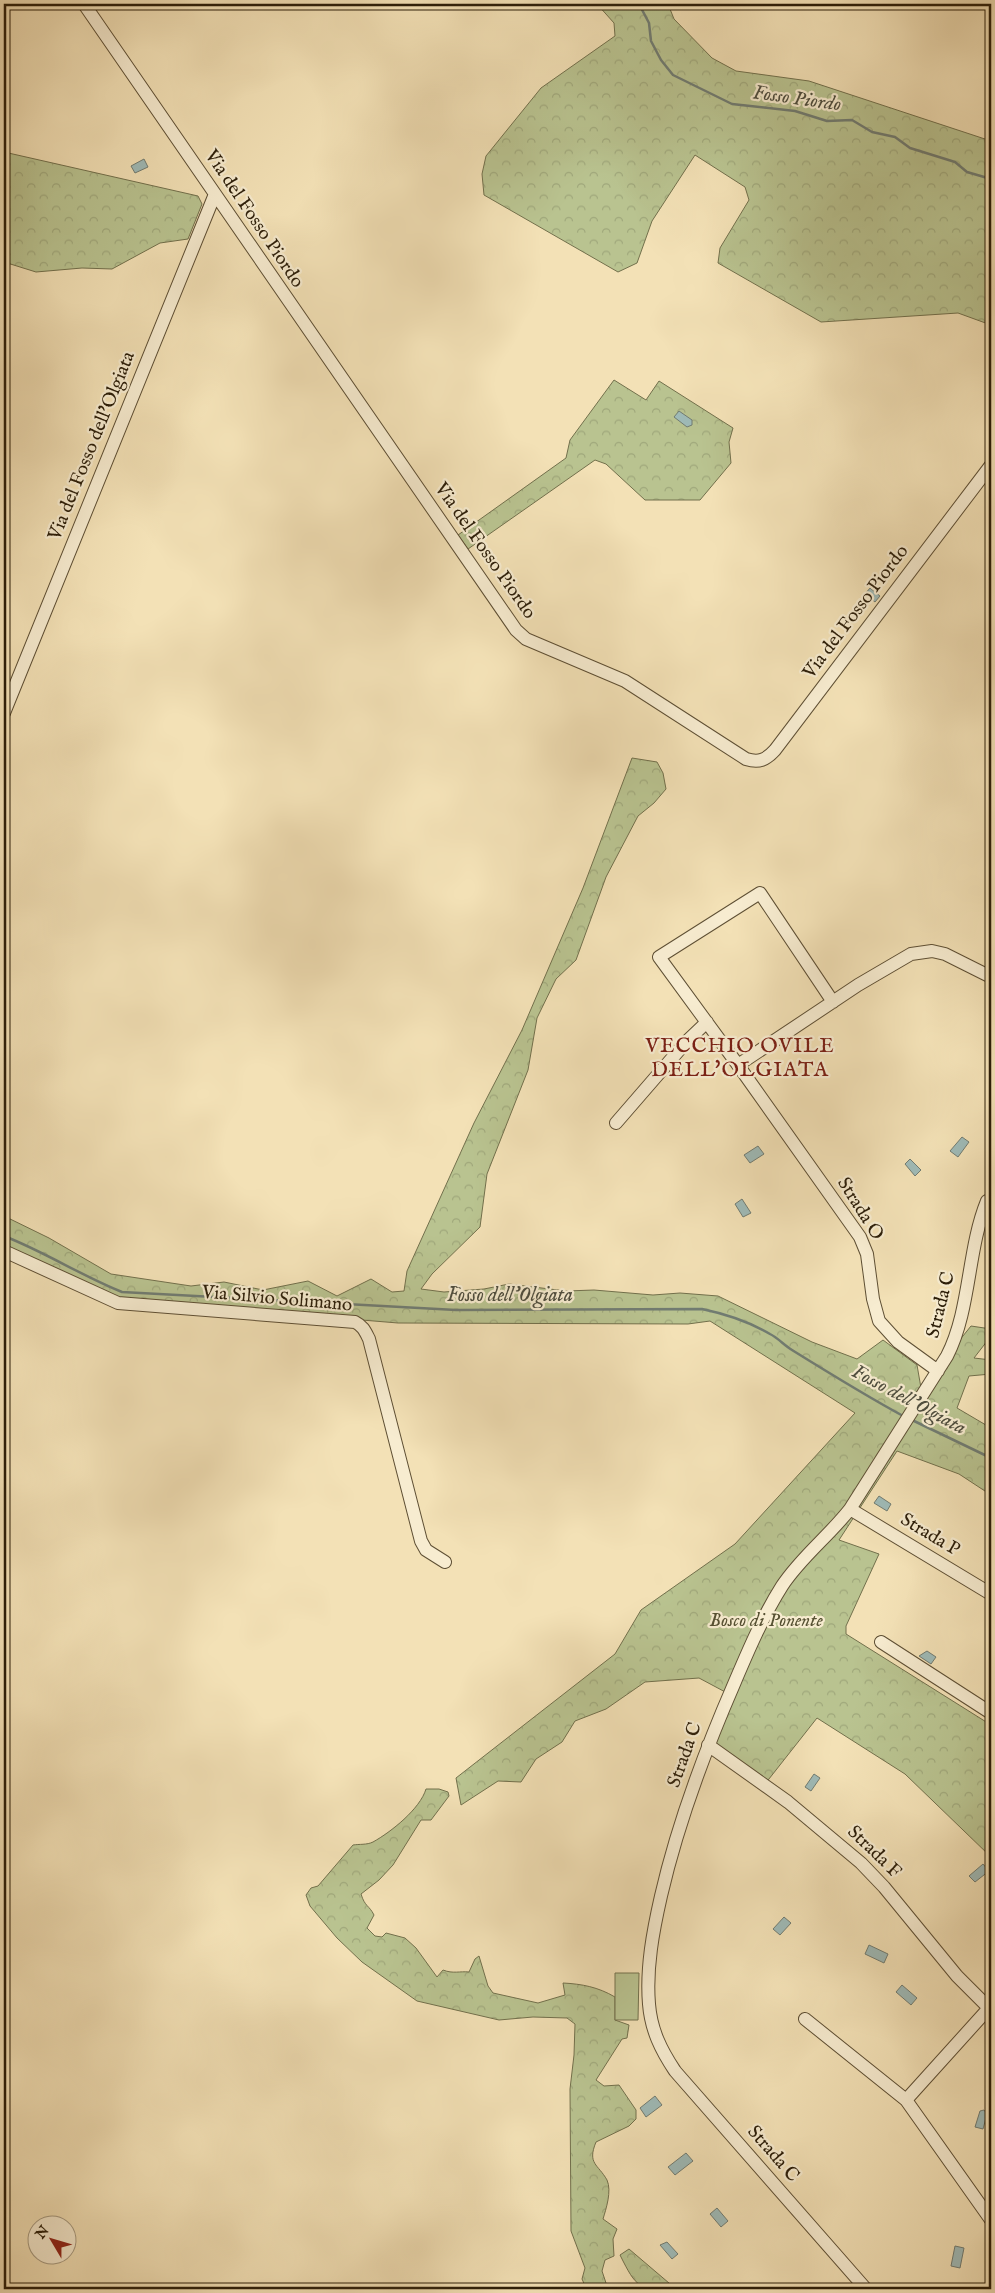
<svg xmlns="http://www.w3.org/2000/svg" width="995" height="2293" viewBox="0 0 995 2293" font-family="'IM FELL English',serif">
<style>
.forest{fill:url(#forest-crowns);stroke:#72704c}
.pitch{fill:#b9c390;stroke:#72704c}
.water{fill:#9fbbb8;stroke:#717c72}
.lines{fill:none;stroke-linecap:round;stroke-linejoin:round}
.stream{stroke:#717c72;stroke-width:2.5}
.minor-casing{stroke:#5e4f34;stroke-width:14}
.minor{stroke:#f7ecd0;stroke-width:12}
.labels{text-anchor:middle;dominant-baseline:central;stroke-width:4.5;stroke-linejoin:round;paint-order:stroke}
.street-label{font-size:19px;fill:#2c1e09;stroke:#f7ecd0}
.park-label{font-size:19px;font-style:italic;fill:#565032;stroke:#f7ecd0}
.water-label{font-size:20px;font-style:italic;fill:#4e4d3e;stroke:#f7ecd0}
.quarter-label{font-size:21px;letter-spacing:1px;fill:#7a1f14;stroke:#f7ecd0}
</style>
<defs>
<pattern id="forest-crowns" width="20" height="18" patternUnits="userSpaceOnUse" patternTransform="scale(1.25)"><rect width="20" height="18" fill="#b9c390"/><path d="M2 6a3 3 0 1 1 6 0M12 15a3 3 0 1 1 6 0" fill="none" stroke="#9fa77b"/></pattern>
</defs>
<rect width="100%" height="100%" fill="#f3e1b6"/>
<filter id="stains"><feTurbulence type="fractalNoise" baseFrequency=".004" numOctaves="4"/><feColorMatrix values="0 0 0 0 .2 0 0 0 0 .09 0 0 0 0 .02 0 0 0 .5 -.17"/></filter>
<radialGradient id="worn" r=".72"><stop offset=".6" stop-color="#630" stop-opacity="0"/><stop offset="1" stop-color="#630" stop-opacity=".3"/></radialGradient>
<path class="forest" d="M597,4H668L674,19L712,58L736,71L809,81L991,141V325L958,313L821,322L718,263L720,248L749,200L745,187L695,155L652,221L637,263L618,272L484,195L482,174L486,156L541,88L615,36L614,23Z
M4,152L198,196L202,204L188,239L160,243L112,269L82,268L36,272L4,262Z
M614,380L646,400L659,381L733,428L729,442L731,463L700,500H645L606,464L595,460L468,549L458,535L566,458L570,440Z
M632,758L657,762L663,773L666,789L654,803L638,816L606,877L576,960L556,979L537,1018L528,1070L487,1174L480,1227L432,1274L421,1289L444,1292L484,1289L509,1284L566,1291L594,1290L653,1295L680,1293L718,1296L812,1342L857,1359L883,1340L917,1365L921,1388L971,1326L991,1329V1336L974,1358L991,1360V1374L969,1376L957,1408L991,1428V1495L959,1474L897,1451L839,1540L879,1554L846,1626V1634L991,1725V1857L905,1774L817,1718L765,1784L708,1745L729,1694L699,1678L645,1682L606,1709L575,1721L562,1742L536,1759L521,1782L498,1781L461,1805L456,1778L615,1654L641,1610L735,1544L855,1413L710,1321L688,1324L398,1323L120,1300L4,1247V1216L49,1238L111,1274L191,1286L224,1282L263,1290L308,1281L337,1296L371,1279L392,1292L404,1291L407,1271L474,1123L522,1030L583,888Z
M426,1789H439L448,1792L449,1796L431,1820H421L393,1865L379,1880L361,1894C365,1907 369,1905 374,1915L367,1928L375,1936L382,1937L386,1933L405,1938L416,1948L437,1977L443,1970C453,1974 460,1971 469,1972L475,1959L479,1956L488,1986L493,1993L538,2003L565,1995L563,1983C582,1984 598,1987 615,1997V2020L629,2025L627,2038L622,2039L596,2080L604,2086L619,2085L636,2110V2119L629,2126L596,2142C587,2164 598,2164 607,2180C612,2191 606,2209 603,2219L617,2229L613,2239L614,2256L605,2260L602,2271L608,2289L586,2288L582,2279L585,2268L571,2231L570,2089L574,2055L575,2024L567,2018L533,2017L499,2020L417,2001L362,1962L337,1938L310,1906L306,1895L311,1888L318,1886L353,1845C359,1844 367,1845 373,1842C391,1832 420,1809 426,1789Z
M629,2249L676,2289C638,2289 637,2289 620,2255Z"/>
<path class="pitch" d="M615,1973H639L638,2020H615Z"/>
<path class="water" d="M144,159L148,167L135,173L131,166Z
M679,411L692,420V425L687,427L674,417Z
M870,588L880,596L875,602L865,594Z
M962,1137L969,1142L958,1157L950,1151Z
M758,1146L764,1154L750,1163L744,1155Z
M910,1159L921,1170L915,1176L905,1164Z
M742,1199L751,1213L743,1217L735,1204Z
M879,1496L891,1504L887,1511L874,1503Z
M927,1651L936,1657L931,1664L919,1656Z
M814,1774L820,1778L811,1791L805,1787Z
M983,1864L989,1871L975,1882L969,1876Z
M784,1917L791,1923L780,1935L773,1929Z
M869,1945L888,1954L884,1963L865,1954Z
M902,1985L917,1998L911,2005L896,1992Z
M655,2096L662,2105L646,2117L640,2108Z
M980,2111L984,2110L987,2114L983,2129L975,2127Z
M686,2153L693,2161L675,2175L668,2167Z
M717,2208L728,2221L721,2227L710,2214Z
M667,2242L678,2254L672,2259L660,2245Z
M955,2246L964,2248L960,2268L951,2266Z"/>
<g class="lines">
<path class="stream" d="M639,4L649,23L651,41L661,60L673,75L732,104L795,111L827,121L852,120L872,132L895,137L910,148L955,162L967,172L991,179
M4,1236C45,1252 82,1276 122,1292L456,1310L702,1309C726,1314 748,1321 770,1334C778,1338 784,1345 792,1350C829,1373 866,1396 905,1417
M912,1420L991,1458"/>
<g class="minor-casing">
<path id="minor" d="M84,4L516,630L526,639L625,681L746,759C759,763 766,760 775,750L991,465
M4,713L215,194
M833,1002L760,893L659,957L738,1065L860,1237L867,1254L873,1299L879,1321L898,1342L938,1371
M738,1065L858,985L911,954L932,951L945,954L991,977
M616,1123L687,1041L707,1022
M4,1251L118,1303L355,1322C363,1326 365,1331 369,1339L421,1541L426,1550L445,1562
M850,1509L991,1594
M881,1642L991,1713
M708,1745L788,1802L861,1863L884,1887L957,1976L991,2010
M805,2019L906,2100L991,2220
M906,2100L989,2008
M866,2289L675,2071C661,2050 651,2030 649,2004C646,1968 653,1931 661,1896C678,1822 704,1753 734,1684C748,1651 763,1616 782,1586C801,1557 829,1536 850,1509L947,1356C971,1309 967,1250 987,1201"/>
</g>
<use href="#minor" class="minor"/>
</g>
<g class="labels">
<g class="street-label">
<text transform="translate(254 219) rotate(56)">Via del Fosso Piordo</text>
<text transform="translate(92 446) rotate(-68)">Via del Fosso dell'Olgiata</text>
<text transform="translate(485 551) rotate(55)">Via del Fosso Piordo</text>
<text transform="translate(856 612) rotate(-53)">Via del Fosso Piordo</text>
<text transform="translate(860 1209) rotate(58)">Strada O</text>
<text transform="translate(277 1299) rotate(5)">Via Silvio Solimano</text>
<text transform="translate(941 1305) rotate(-76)">Strada C</text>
<text transform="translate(930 1535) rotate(31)">Strada P</text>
<text transform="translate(685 1755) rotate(-70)">Strada C</text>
<text transform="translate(874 1852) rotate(44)">Strada F</text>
<text transform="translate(773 2154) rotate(49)">Strada C</text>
</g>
<g class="park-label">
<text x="766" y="1621">Bosco di Ponente</text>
</g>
<g class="water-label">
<text transform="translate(797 99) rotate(8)">Fosso Piordo</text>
<text x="510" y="1295">Fosso dell’Olgiata</text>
<text transform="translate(909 1400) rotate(28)">Fosso dell’Olgiata</text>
</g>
<g class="quarter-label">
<text x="740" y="1046">VECCHIO OVILE<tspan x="740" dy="24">DELL'OLGIATA</tspan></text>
</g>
</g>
<rect width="995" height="2293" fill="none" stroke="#f3e1b6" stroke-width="20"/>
<rect x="5" y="5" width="985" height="2283" fill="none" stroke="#2c1e09" stroke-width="2.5"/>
<rect x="10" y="10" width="975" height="2273" fill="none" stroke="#2c1e09"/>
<g transform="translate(52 2240) rotate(308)"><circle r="24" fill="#f7ecd0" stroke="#a69a80"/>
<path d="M0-4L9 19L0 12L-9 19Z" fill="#8f2418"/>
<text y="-8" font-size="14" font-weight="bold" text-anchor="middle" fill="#2c1e09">N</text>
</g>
<rect width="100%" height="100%" filter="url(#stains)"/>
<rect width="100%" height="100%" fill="url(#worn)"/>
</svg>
